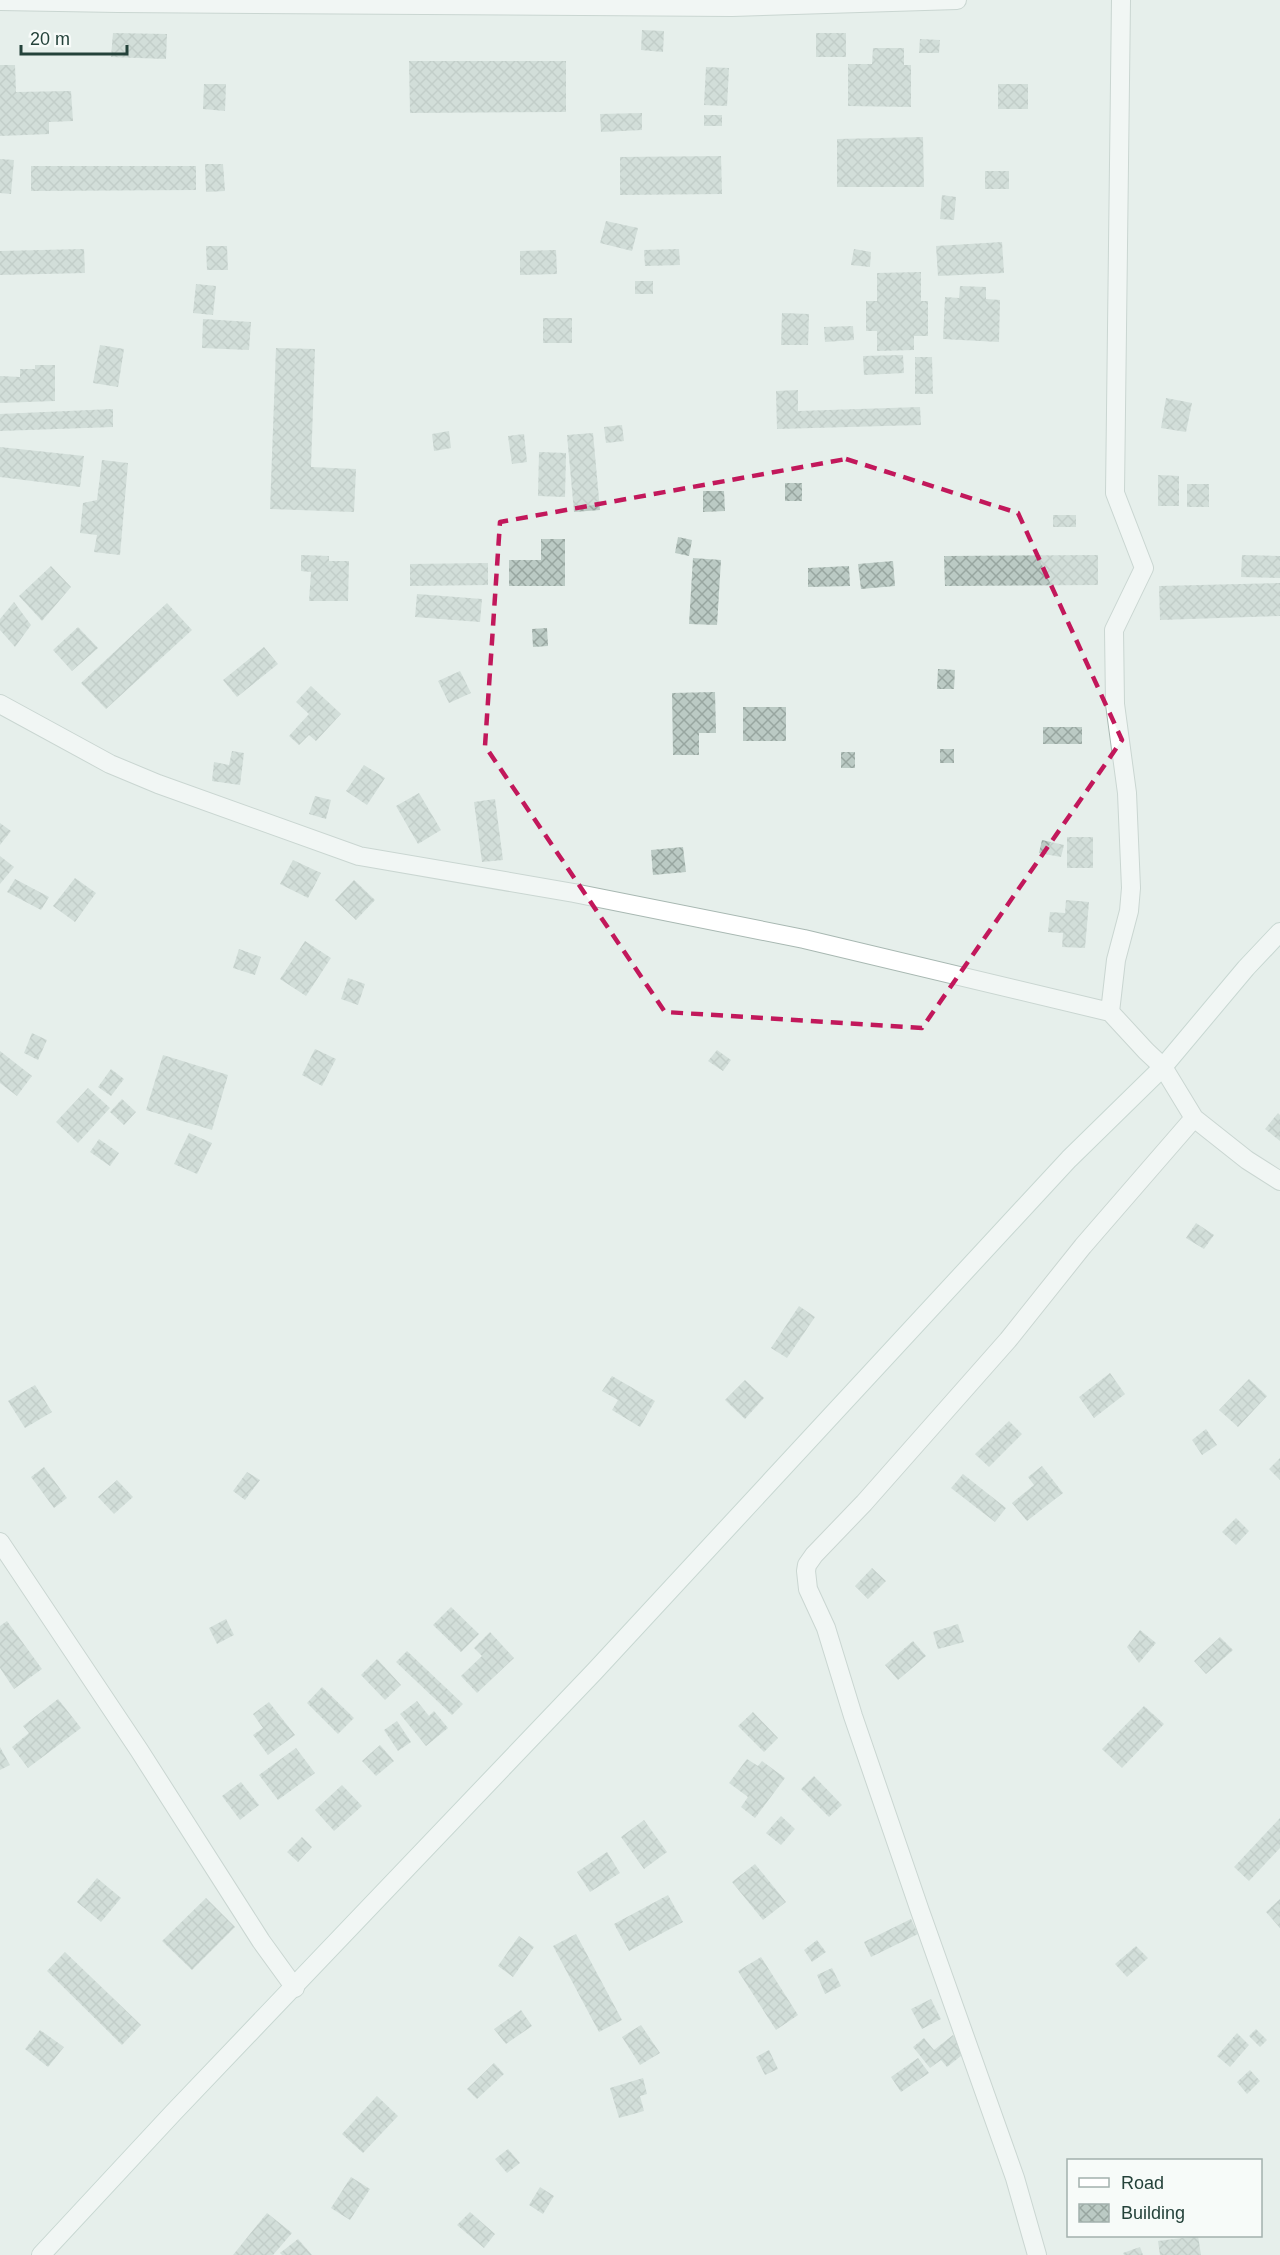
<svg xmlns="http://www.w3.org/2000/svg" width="1280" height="2255" viewBox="0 0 1280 2255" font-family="Arial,sans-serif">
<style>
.building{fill:url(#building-cross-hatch)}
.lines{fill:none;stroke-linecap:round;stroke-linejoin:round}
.street-casing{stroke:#a8b8b2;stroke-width:20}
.secondary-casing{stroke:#a4bbb3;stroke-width:20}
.street{stroke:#fff;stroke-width:18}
.secondary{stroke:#fff;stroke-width:18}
.marked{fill:none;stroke:#c2185b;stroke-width:4.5;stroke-dasharray:12 8;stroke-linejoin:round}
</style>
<defs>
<pattern id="building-cross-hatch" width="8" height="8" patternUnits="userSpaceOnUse" patternTransform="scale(1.5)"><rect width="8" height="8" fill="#bbcac4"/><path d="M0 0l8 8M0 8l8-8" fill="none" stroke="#98a6a0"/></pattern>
</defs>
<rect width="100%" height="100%" fill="#e6efeb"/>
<path class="building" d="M642,30L664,31L663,52L641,50Z
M113,33L167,34L166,59L111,57Z
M816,33H846V57H816Z
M920,39L940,40L939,53H919Z
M873,48H904V65H911V107L848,106V64H872Z
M409,61H566V112L410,113Z
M0,65H15L16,92L71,91L73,121L49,122V134L0,136Z
M706,67L729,68L727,106L704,105Z
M204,84H226L225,111L203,109Z
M998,84H1028V109H998Z
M642,113V130L601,132L600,114Z
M704,115H722V126H704Z
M923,137L924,187H837V139Z
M721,156L722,194L620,195V157Z
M0,159L14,160L11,194L0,193Z
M205,164H223L225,191L206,192Z
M31,166H196V190L31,191Z
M985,171H1009V189H985Z
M942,195L956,197L954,220L940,219Z
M606,221L638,228L632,251L600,243Z
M1002,242L1004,273L938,276L936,246Z
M206,246H227L228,270H207Z
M84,249L85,273L0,275V251Z
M679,249L680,265L645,266L644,250Z
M854,249L871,252L870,267L851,265Z
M556,250L557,274L520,275V251Z
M921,272V301H928V336H914V350L877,351V331H866V301H877V273Z
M635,281H653V294H635Z
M196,284L216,286L213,315L193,313Z
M960,286L986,287V299L1000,300L999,342L943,339L945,297L959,298Z
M782,313L809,314L808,345H781Z
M543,318H572V343H543Z
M203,319L251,322L249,350L202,348Z
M853,326L854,340L825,342L824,327Z
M100,345L124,349L118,387L93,383Z
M276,348L315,349L311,467L356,469L354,512L270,509Z
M903,355L904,373L864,375L863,356Z
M915,357H932L933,394H915Z
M35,365H55V401L0,403V376L20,377V369H35Z
M798,390V411L920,407L921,425L777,429L776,391Z
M1166,398L1192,403L1186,432L1161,428Z
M113,409V427L0,431V414Z
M622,425L624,441L606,443L604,427Z
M449,431L451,448L434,451L432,434Z
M593,433L600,510L574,512L567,435Z
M524,434L527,462L512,464L508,436Z
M0,447L84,456L80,487L0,477Z
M539,452L566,453L565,497L538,496Z
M102,460L128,463L120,555L94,552L97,535L80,533L83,503L97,500Z
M1158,475L1179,476V506H1158Z
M785,483H802V501H785Z
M1187,484H1209V507H1187Z
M703,491H724L725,511L703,512Z
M1053,515H1076V527H1053Z
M678,537L692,540L689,556L675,553Z
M541,539H565V586H509V560H541Z
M301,555L329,556V561H349L348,601H309L311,572L301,571Z
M1098,555V585L945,586L944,556Z
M1242,555L1280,556V578L1241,577Z
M693,558L721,560L717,625L689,624Z
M893,561L895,586L861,589L858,564Z
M488,563V585L410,586V564Z
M51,566L71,587L42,621L19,596Z
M849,566L850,586L808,587V568Z
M1280,583V616L1160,620L1159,586Z
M417,594L482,599L480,622L415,617Z
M14,602L31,625L15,647L0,630V619Z
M167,603L192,630L106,709L81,683Z
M78,627L98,648L72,671L53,650Z
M547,628L548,646L533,647L532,629Z
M264,647L278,664L237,697L223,680Z
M938,669L955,670L954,689H937Z
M460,671L471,693L449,703L438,681Z
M311,686L341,714L316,741L309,735L299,745L289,736L309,714L296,702Z
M715,692L716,733H699V755H673L672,693Z
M743,707H786V741H743Z
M1043,727H1082V744H1043Z
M940,749H954V763H940Z
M232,751L244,753L240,785L212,781L214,762L229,765Z
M841,752H855V768H841Z
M364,765L385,778L367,805L346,791Z
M419,793L441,830L418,844L396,806Z
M315,796L331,800L326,819L309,814Z
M495,799L503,860L482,862L474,802Z
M0,823L11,831L0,845Z
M1067,837H1093V868H1067Z
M1042,840L1064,845L1061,857L1039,853Z
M683,847L686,872L653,875L651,850Z
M0,856L14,867L0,884Z
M293,860L321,873L308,898L280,884Z
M75,878L96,893L75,922L53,906Z
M15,879L49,897L41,910L7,892Z
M354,880L375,900L356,920L335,900Z
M1066,900L1089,902L1085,948L1062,947L1063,933L1048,932L1050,912L1065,913Z
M305,941L331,958L306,996L280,979Z
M239,949L261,957L255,975L233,968Z
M348,978L365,984L358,1005L341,999Z
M32,1033L47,1040L38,1060L24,1053Z
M315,1049L336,1059L322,1086L302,1075Z
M717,1050L731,1060L723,1071L708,1061Z
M0,1051L32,1076L17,1096L0,1083Z
M163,1055L228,1075L212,1130L146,1110Z
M111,1069L124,1079L111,1096L98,1087Z
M88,1088L110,1108L78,1143L56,1122Z
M122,1099L136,1112L124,1125L110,1112Z
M1278,1113L1280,1115V1141L1265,1129Z
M189,1133L212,1143L197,1174L174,1164Z
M99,1139L119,1153L110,1166L90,1152Z
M1196,1223L1214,1235L1204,1249L1186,1238Z
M799,1306L815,1317L787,1358L771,1348Z
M1110,1373L1125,1394L1094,1418L1079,1397Z
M612,1376L655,1401L640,1427L612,1410L618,1400L602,1391Z
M1249,1379L1267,1396L1238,1427L1219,1410Z
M745,1380L764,1398L745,1419L725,1400Z
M35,1385L52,1412L25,1428L8,1401Z
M1009,1421L1022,1434L989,1467L975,1454Z
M1206,1429L1217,1445L1202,1455L1192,1440Z
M1280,1458V1480L1269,1469Z
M1042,1466L1063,1493L1027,1521L1012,1503L1034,1485L1028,1477Z
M44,1467L67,1498L54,1508L31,1477Z
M247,1472L260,1480L245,1500L233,1491Z
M963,1474L1006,1508L995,1522L951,1488Z
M117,1480L133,1497L114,1514L98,1497Z
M1236,1518L1249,1531L1236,1545L1222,1532Z
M872,1568L886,1581L868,1599L855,1586Z
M451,1607L479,1634L461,1652L433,1625Z
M226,1619L234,1635L217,1644L209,1628Z
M7,1621L42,1669L14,1689L0,1668V1626Z
M958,1624L964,1642L938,1649L933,1632Z
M1140,1630L1156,1643L1139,1663L1127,1647Z
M490,1632L514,1658L477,1693L461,1676L482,1656L474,1648Z
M1220,1637L1233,1650L1206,1674L1194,1661Z
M913,1641L926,1656L898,1680L885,1665Z
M407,1651L463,1704L452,1715L396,1662Z
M377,1659L401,1685L385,1700L361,1675Z
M322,1687L354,1718L338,1734L307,1703Z
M58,1699L81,1728L28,1768L12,1747L29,1733L23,1726Z
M417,1701L429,1716L434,1711L448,1728L426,1746L400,1714Z
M269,1702L295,1735L268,1755L253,1735L263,1728L253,1714Z
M1144,1706L1164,1724L1122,1768L1102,1749Z
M753,1712L778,1738L764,1752L738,1726Z
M397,1721L411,1742L398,1751L384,1730Z
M380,1745L394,1761L376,1776L362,1761Z
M0,1747L10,1765L0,1770Z
M296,1748L315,1773L278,1800L259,1775Z
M747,1759L758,1766L762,1761L785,1778L755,1818L741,1807L748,1797L729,1783Z
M814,1776L842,1805L829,1817L801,1789Z
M241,1782L259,1805L240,1820L222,1796Z
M342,1785L362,1806L334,1831L315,1810Z
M781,1816L795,1829L781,1845L766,1833Z
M1280,1818V1848L1249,1881L1234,1867Z
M644,1820L667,1852L644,1869L621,1837Z
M302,1837L312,1847L298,1862L287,1852Z
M607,1852L620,1873L590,1892L577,1872Z
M755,1864L786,1902L763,1920L732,1882Z
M97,1878L121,1898L101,1922L77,1902Z
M668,1895L683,1922L629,1951L614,1924Z
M206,1898L235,1927L192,1970L162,1941Z
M1280,1899V1928L1266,1912Z
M911,1919L918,1934L871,1957L864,1942Z
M576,1934L622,2020L599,2032L553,1946Z
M519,1936L534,1947L513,1977L498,1966Z
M817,1940L826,1952L812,1962L804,1950Z
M1136,1946L1148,1958L1127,1977L1115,1964Z
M65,1952L141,2025L122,2045L47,1971Z
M761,1957L798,2015L776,2030L738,1971Z
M832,1968L841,1986L825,1994L817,1975Z
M931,1999L941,2019L922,2029L911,2009Z
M521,2010L532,2026L506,2044L494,2029Z
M641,2025L660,2053L640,2065L622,2037Z
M1256,2029L1267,2040L1260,2047L1249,2036Z
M40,2030L64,2047L48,2067L25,2049Z
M1237,2033L1249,2045L1230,2067L1217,2056Z
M953,2035L966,2052L947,2067L941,2060L930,2068L913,2047L924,2038L934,2050Z
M769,2050L778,2069L765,2075L756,2057Z
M918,2058L929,2073L901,2092L891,2077Z
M494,2063L504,2074L477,2099L467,2089Z
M1250,2070L1260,2081L1247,2094L1237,2082Z
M643,2078L647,2094L640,2096L644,2111L619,2118L610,2088Z
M377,2096L398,2116L363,2153L342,2134Z
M508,2149L520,2163L507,2173L495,2159Z
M351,2177L370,2189L350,2220L331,2208Z
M540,2187L554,2196L543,2214L529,2205Z
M470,2212L495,2234L484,2248L457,2225Z
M267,2213L292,2233L273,2255H233Z
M1198,2236L1201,2255H1160L1158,2241Z
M298,2239L312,2255H282L280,2253Z
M1140,2247L1143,2255H1124L1123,2253Z"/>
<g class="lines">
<g class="street-casing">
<path id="street" d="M1121,0L1115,493L1144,568L1114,630L1115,704L1127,793L1131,888L1129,911L1116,960L1110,1012L1146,1051L1163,1067L1194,1118L1247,1160L1280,1181
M0,1L118,3L732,7L957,0
M0,704L110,764L158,784L359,856L574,893L804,939L1110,1012
M0,1542L139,1750L261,1941L295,1988
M1037,2255L1015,2178L920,1911L853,1716L826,1628L808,1589L806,1571L807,1565L814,1555L864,1503L1008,1340L1083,1246L1194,1118"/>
</g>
<g class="secondary-casing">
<path id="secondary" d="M41,2255L173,2113L594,1672L1069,1159L1163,1067L1246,968L1280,932"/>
</g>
<use href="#street" class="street"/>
<use href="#secondary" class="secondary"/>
</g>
<path d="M0 0H1280V2255H0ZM846,459L1018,513L1122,740L922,1028L665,1012L485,746L500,522Z" fill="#e6efeb" fill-opacity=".55" fill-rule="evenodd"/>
<path class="marked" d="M846,459L1018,513L1122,740L922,1028L665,1012L485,746L500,522Z"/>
<rect x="1067" y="2159" width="195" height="78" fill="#f7fbf9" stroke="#a3b1ad" stroke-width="1.5"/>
<rect x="1079" y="2178" width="30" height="9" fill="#ffffff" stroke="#a3b1ad" stroke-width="1.5"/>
<text x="1121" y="2189" font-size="18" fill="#24423a">Road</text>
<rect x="1079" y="2204" width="30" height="18" fill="url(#building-cross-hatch)" stroke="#a3b1ad" stroke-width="1.5"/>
<text x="1121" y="2219" font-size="18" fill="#24423a">Building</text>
<path d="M21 45v9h106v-9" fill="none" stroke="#24423a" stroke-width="3"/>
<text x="30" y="45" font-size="18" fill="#24423a" stroke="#f7fbf9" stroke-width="4.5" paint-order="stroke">20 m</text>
</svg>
